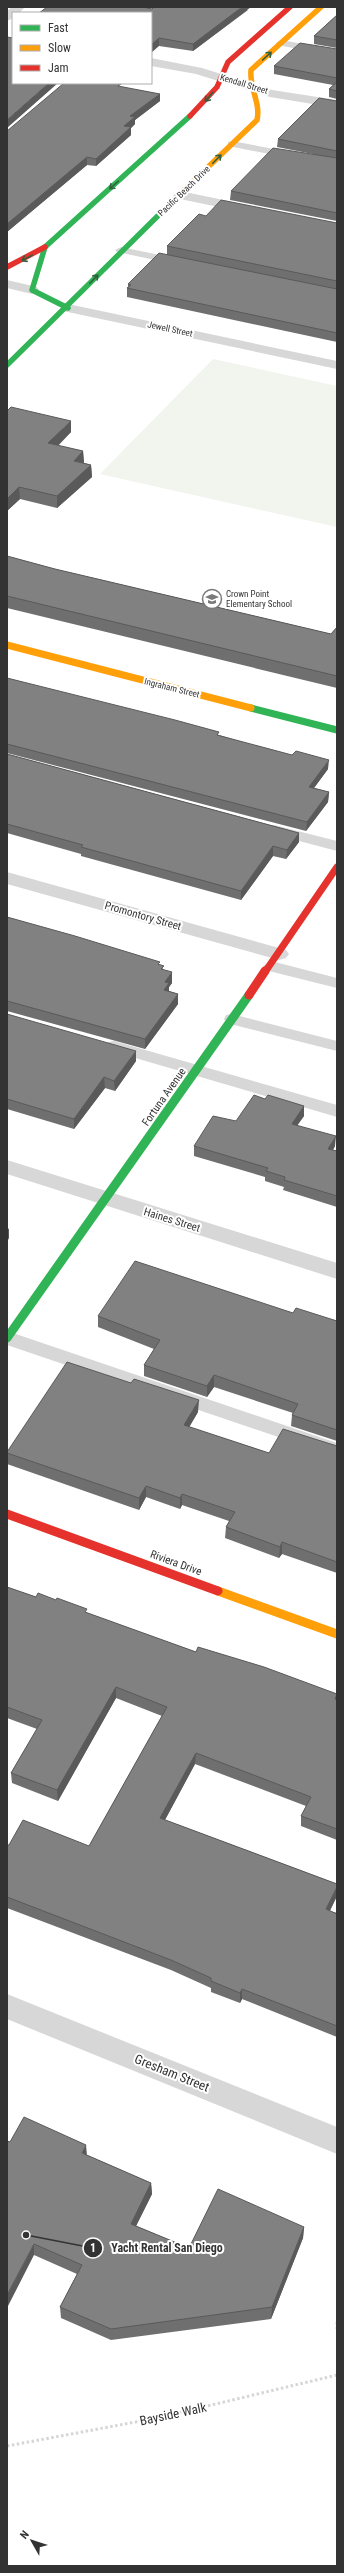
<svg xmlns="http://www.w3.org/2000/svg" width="344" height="2573" viewBox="0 0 344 2573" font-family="'Roboto Condensed',sans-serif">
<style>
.green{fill:#f1f5ed}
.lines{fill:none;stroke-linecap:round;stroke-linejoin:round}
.path{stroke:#d6d6d6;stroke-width:3;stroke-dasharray:2.5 2.5;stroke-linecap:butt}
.lane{fill:#d7d7d7;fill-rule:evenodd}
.street{fill:#d7d7d7;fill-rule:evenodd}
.fast-far2{stroke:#30b455;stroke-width:5.5}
.fast-far1{stroke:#30b455;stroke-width:7}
.fast{stroke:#30b455;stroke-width:9}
.slow-far2{stroke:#ff9f0a;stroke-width:5.5}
.slow-far1{stroke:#ff9f0a;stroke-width:7}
.slow{stroke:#ff9f0a;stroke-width:9}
.jam-far2{stroke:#e5322d;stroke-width:5.5}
.jam-far1{stroke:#e5322d;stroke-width:7}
.jam{stroke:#e5322d;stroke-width:9}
.wall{fill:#6f6f6f}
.shaded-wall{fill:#5a5a5a}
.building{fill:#818181;stroke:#5a5a5a}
.oneway{stroke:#32603f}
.labels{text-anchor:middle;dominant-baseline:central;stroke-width:4;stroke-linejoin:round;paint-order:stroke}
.far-street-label{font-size:9px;fill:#333;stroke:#fff}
.far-poi-label{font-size:9px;fill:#333;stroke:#fff;text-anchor:start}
.street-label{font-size:11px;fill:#333;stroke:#fff}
.near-street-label{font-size:13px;fill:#333;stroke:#fff}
.leader{fill:none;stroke:#333;stroke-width:1.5}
.callout-dot{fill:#333;stroke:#fff;stroke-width:1.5}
.mark-label{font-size:12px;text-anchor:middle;font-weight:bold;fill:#fff}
.callout-label{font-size:12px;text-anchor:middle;font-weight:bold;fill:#333;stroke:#fff;stroke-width:4;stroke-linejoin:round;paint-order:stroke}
</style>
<rect width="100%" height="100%" fill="#fff"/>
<path class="green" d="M213,359L337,386V527L100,474Z"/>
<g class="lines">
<path class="path" d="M337,2322V2329
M7,2446L157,2418L337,2375"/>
<path class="lane" d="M281,40L337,50V56L277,45L276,43Z
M232,141L337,161V167L228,146V142Z
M121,247L179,259L185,262L179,265L117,252L115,250Z
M274,825L337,841V851L269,833L266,830Z
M271,961L337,978V988L265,970L263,966Z
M232,1014L337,1041V1051L226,1023L224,1019L226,1015Z
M114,1041L337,1105V1117L108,1050L106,1046L108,1042Z
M7,1331L337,1443V1457L7,1345Z"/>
<path class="street" d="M12,7H25L19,13H13V18L7,21V11Z
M151,58L202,68L272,90L337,100V108L270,97L196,74L151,66Z
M180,191L248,205L255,209L248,213L175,198L173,195Z
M7,280L37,287L39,290L32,294L7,288Z
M68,304L337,361V369L63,311L61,308Z
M7,872L286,950L289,954L286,958L279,960L7,884Z
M7,1160L337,1263V1279L7,1174Z
M7,1994L337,2127V2154L7,2019Z"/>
<path class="fast-far2" d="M68,308L32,290L45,247L190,116
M7,365L181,193"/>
<path class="fast-far1" d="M251,708L337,730"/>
<path class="fast" d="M7,1338L249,995"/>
<path class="slow-far2" d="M181,193L257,120C261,103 249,88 251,70L321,7"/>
<path class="slow-far1" d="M7,645L251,708"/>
<path class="slow" d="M218,1591L337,1634"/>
<path class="jam-far2" d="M190,116L217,87L228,62L290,7
M7,267L45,247"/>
<path class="jam-far1" d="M265,972L337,867"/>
<path class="jam" d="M249,995L265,971
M7,1514L218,1591"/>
</g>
<path class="wall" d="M47,7H147V8L152,9L248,10L193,51L159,46Z
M337,15V48L314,44V36Z
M337,49V99L329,97V89L333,85L274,74V66Z
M121,87L160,94V101L135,120V124L131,128V135L96,166L87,165L7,232V131Z
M337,101V221L230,200L231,191L313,154L277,147L278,139Z
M206,216L337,223V342L127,297V288L128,287V284L167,255V246Z
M7,411L71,432L58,446L83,451L84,463L91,465L92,477L57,508L20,499L7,511Z
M7,556L55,569L331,634L337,627V688L7,608Z
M7,678L219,735L328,769L314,788L329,792L328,802L306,831L7,753Z
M7,754L299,833V842L286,859L273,856L241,900L81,856V854L7,833Z
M7,917L160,965L164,970L172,983L169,987V991L178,994V1004L145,1049L7,1011Z
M7,1014L136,1061L115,1091L105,1088L74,1129L7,1109Z
M265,1099L304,1106V1116L297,1125L335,1146L333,1150L337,1151V1207L283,1190L284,1187L265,1181V1177L194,1156V1146L236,1121Z
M293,1313L337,1321V1441L291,1426L292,1415L293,1413L214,1387L207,1397L144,1376V1365L154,1349L98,1327V1316Z
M198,1412L189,1427L269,1453L337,1446V1573L282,1554L279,1558L225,1538L226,1527L229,1521L182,1505L180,1509L146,1497L139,1510L7,1464V1452Z
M7,1587L36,1597L87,1613L196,1652L337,1694V1840L301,1826V1816L306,1806L195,1764L165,1820L337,1884V1896L330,1911L337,1913V2037L242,1999L240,2003L211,1992V1988L171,1970L7,1908V1845H9L89,1846L162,1716L116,1698L58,1801L12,1783L11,1773L37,1729L7,1718Z
M10,2142L87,2155L151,2183L152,2194L136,2226L189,2248L304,2227L303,2238L271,2319L111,2340L61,2318L60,2307L77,2274L34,2255Z"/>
<path class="shaded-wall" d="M242,7H251L193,51V44Z
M159,38V46L151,53V45Z
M49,83H58L7,128V120Z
M160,94V101L135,120V124L131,128V135L96,166V159L124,126L130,116Z
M87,157V165L7,232V224Z
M71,421V432L48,455V443Z
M83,451L84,463L74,461Z
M91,465L92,477L57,508V496Z
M19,487L20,499L7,511V499Z
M329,760L328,769L308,796L309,787Z
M329,792L328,802L306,831L307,822Z
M299,833V842L286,859L287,850Z
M273,846V856L241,900V891Z
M172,972V983L169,987V993L164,1000L165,982Z
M178,994V1004L145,1049V1039Z
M136,1051V1061L115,1091L114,1081Z
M104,1077L105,1088L74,1129V1119Z
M304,1106V1116L292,1133V1124Z
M336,1136L335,1146L328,1159V1149Z
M9,1228V1238L7,1242V1231Z
M214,1375V1387L207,1397V1386Z
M199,1400L198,1412L184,1436V1425Z
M146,1486V1497L139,1510V1498Z
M182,1494V1505L180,1509V1498Z
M282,1542V1554L279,1558L280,1547Z
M116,1687V1698L58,1801L57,1790Z
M196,1753L195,1764L160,1829V1818Z
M337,1887V1896L325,1920L326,1909Z
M242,1989V1999L240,2003V1993Z
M86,2145L87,2156L82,2153Z
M151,2183L152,2194L131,2236V2224Z
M304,2227L303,2238L271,2319L272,2307Z
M34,2244V2255L7,2308V2295Z"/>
<path class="building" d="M47,7H143L152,9L154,7H242L193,44L159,38L151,45V13H39Z
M337,15V40L314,36Z
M7,37L13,38V83H49L7,120Z
M300,43L337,49V78L274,66Z
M337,82V91L329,89Z
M64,83H118L121,84L118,86L160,94L130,116L135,117L124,126L131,127L96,159L87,157L7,224V131Z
M319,98L337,101V151L278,139Z
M273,148L337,158V213L231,191Z
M221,200L337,223V281L167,246L199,214L206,216Z
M159,253L337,289V333L127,288L131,285L128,284Z
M11,407L71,421L48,443L83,451L74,461L91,465L57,496L19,487L7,499V411Z
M7,556L55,569L331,634L337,627V676L7,596Z
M7,678L175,720L219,732L217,735L292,755L296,751L329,760L309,787L329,792L307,822L7,744Z
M7,754L299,833L287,850L273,846L241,891L81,847L83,845L7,824Z
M7,917L75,936L160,962L158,964L164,966L161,969L172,972L165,982L169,983L164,990L178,994L145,1039L7,1001Z
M7,1014L136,1051L114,1081L104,1077L74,1119L7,1099Z
M254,1095L265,1099L268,1095L304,1106L292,1124L336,1136L328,1149L337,1151V1196L284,1180L285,1177L266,1171L268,1168L194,1146L213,1116L236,1121Z
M135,1261L293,1313L296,1308L337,1321V1430L292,1415L298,1404L214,1375L207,1386L144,1365L160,1340L98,1316Z
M67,1362L131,1383L134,1379L199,1400L184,1425L269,1453L283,1429L337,1446V1562L282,1542L280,1547L226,1527L235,1512L182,1494L180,1498L146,1486L139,1498L7,1453V1452Z
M7,1587L36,1597L38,1593L56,1600L57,1598L87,1609L85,1612L196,1652L198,1647L264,1667L337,1694L335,1699L337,1700V1829L301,1816L311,1797L196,1753L160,1818L337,1884V1887L326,1909L337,1914V2026L242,1989L240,1993L211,1981V1978L171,1960L7,1897V1845H9L23,1820L89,1846L167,1707L116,1687L57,1790L11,1773L42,1720L7,1707Z
M24,2117L86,2145L82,2153L151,2183L131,2224L189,2248L218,2189L304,2227L272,2307L111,2329L60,2307L82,2265L34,2244L7,2295V2141L10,2142Z"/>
<defs><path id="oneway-shaft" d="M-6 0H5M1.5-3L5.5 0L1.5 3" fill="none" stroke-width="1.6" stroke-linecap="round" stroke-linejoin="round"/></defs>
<g class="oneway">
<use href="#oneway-shaft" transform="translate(267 56) rotate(-42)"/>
<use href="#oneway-shaft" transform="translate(209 97) rotate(130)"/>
<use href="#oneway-shaft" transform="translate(217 159) rotate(-45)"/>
<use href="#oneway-shaft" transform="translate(114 185) rotate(138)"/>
<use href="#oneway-shaft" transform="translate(27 258) rotate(151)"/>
<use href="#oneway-shaft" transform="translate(94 279) rotate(-46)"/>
</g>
<defs>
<g id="school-ring" transform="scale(1)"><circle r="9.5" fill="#fff" stroke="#7a7a7a" stroke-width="1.5"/><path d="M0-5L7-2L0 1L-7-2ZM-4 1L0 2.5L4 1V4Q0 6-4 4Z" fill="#7a7a7a"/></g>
</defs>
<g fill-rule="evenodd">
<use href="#school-ring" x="212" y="599"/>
</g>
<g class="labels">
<g class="far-street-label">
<text transform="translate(244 84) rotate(17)">Kendall Street</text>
<text transform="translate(184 191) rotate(-44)">Pacific Beach Drive</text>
<text transform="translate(170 329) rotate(12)">Jewell Street</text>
<text transform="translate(172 688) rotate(14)">Ingraham Street</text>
</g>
<g class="far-poi-label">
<text x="226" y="594">Crown Point<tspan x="226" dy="10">Elementary School</tspan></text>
</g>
<g class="street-label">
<text transform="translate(143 916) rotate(16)">Promontory Street</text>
<text transform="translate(164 1097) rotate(-55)">Fortuna Avenue</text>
<text transform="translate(172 1220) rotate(17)">Haines Street</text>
<text transform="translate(176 1563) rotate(20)">Riviera Drive</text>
</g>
<g class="near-street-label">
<text transform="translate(172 2073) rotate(22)">Gresham Street</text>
<text transform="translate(173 2414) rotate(-12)">Bayside Walk</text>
</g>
</g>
<path class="leader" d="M26 2235L93 2248"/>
<g class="callout-dot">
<circle cx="26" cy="2235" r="4"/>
<circle cx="93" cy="2248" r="10"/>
</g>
<g class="mark-label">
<text x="93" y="2252">1</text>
</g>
<g class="callout-label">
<text x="167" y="2252">Yacht Rental San Diego</text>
</g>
<rect width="344" height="2573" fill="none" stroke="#333333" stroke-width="16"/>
<rect x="12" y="12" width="140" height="72" fill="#ffffff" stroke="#adadad"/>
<rect x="20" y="25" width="20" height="6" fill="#30b455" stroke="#adadad"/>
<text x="48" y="32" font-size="12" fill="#333333">Fast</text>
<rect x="20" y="45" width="20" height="6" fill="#ff9f0a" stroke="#adadad"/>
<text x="48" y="52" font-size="12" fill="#333333">Slow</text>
<rect x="20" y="65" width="20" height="6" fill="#e5322d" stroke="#adadad"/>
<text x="48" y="72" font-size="12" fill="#333333">Jam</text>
<g transform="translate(32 2541) rotate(309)" stroke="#ffffff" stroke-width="3" paint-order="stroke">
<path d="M0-3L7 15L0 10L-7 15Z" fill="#333333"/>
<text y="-6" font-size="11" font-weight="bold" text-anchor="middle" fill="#333333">N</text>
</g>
</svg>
